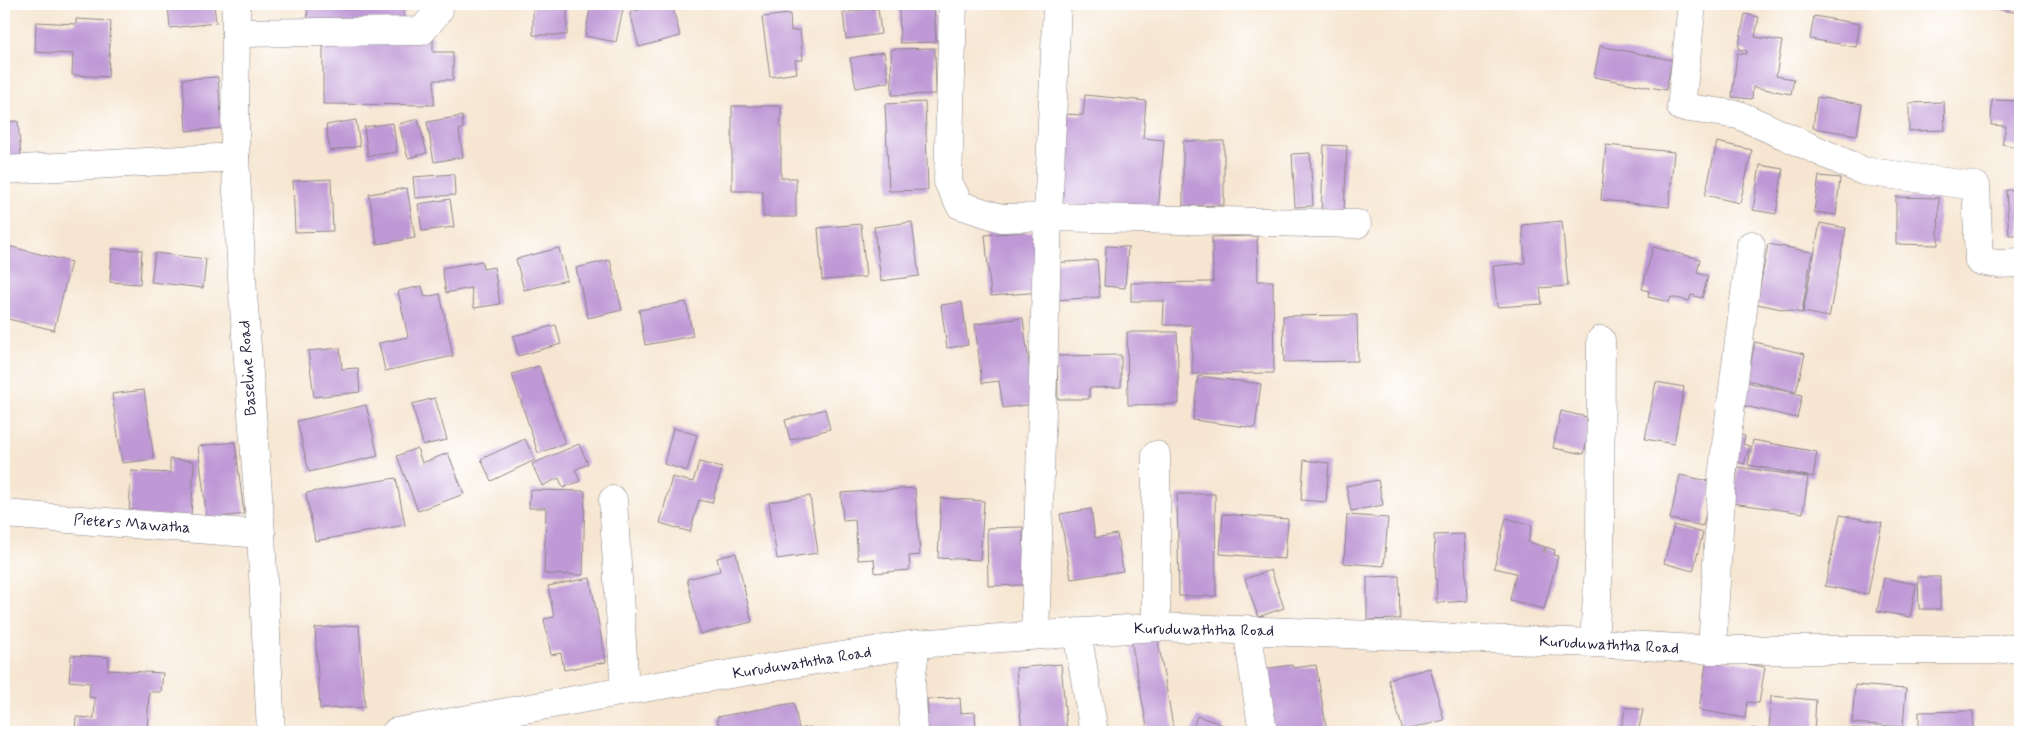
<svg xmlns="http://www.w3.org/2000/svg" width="2024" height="736" viewBox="0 0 2024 736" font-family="Mynerve,sans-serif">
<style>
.building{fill:#bf99d6}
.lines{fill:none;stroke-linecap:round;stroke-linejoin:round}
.minor-casing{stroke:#8c8486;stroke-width:29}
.major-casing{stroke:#8c8486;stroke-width:29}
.minor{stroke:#fff;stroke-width:28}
.major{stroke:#fff;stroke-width:28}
.labels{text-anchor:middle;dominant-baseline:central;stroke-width:4.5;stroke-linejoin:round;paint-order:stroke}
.street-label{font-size:16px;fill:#22223b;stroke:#fff}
</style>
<rect width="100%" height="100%" fill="#fff"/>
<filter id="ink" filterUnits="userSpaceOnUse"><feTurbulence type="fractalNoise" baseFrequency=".02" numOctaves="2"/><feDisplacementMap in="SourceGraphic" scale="10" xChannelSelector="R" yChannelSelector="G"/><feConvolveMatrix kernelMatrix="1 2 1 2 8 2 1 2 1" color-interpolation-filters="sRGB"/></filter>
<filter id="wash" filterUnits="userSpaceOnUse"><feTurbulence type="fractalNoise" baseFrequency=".0096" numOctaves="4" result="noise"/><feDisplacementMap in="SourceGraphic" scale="20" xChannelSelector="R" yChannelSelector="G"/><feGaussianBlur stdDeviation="1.12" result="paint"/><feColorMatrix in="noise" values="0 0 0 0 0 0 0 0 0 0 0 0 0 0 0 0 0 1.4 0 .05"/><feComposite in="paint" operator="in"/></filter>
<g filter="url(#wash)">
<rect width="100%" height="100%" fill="#f6e6d1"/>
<g id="blocks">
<path class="building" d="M168,4H214L216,23L170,28Z
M307,4H404V23L308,24Z
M533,4H567V35H533Z
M591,4H624L616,42L585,36Z
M664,4H672L680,36L639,47L630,12Z
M899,4H934L936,42L900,43Z
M1988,4H2016L2014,12L1987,7Z
M878,8L881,34L846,39L843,13Z
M790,14L791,31L800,30L803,60H795L797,73L770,77L762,17Z
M1745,14L1759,17L1755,37L1782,41L1776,76L1794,79L1791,94L1753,87L1752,99L1732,97L1737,53L1747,54V51L1738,49Z
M1814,16L1860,24L1856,47L1810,39Z
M76,19L111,21L108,77L72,75L73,54L35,52L36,22L76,24Z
M323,35L433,36V52H453V80H434V105L323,104Z
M1600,46L1672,60L1666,90L1594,77Z
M935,48L936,94L892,95L891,49Z
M884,52L889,82L856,88L850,58Z
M218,77L222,128L186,131L183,79Z
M1085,95L1146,101L1143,138L1164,140L1158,213L1056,203L1064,114L1083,115Z
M1817,97L1862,104L1857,135L1813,128Z
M1992,100L2020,101V148L2002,144L2006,126L1991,125Z
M925,102L928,190L889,191L885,104Z
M1944,102L1945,130L1909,131V103Z
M732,106H781V178H796V217H763V191H732Z
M462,116L463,129L459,130L463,157L434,162L427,122Z
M418,119L427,153L408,158L399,124Z
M356,120L360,146L330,151L326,125Z
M18,121L21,157L4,158V122Z
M393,123L397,152L368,156L364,127Z
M1183,141H1224V205L1183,206Z
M1717,142L1752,150L1740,203L1705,195Z
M1324,145L1347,146L1344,215L1321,214Z
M1606,145L1674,152L1669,207L1601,200Z
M1310,153L1313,206L1295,207L1292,154Z
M1760,165L1783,169L1776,214L1753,210Z
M454,174L455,195L415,198L413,177Z
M1819,176L1840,178L1836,215L1814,212Z
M331,179L333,231L295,232L293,181Z
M407,188L415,238L377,244L369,194Z
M2020,189V235H2009L2006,190Z
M1896,197L1939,198L1938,245L1896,244Z
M450,199L454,227L422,231L418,204Z
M1562,221L1568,286L1540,288L1542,304L1497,307L1493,266L1525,263L1522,225Z
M912,222L919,276L881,281L874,227Z
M1820,223L1846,228L1829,317L1803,312Z
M861,224L866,277L822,280L818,228Z
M1035,231L1041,292L991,296L985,235Z
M1257,236L1258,281H1273L1274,373L1192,374V325H1163L1164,301H1131V283L1213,282L1212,237Z
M1768,244L1812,252L1802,313L1757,304Z
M4,245L71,262L54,330L4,318Z
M1106,246L1128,247L1125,288L1104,286Z
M1653,247L1700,259L1697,273L1708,276L1702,298L1691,295L1689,301L1671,297L1669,302L1648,297L1649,291L1642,289Z
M559,248L567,280L524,290L516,259Z
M112,249L142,250L140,284L110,282Z
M155,253L206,259L203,288L151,282Z
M610,260L622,310L588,318L576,268Z
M1097,260L1100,297L1055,300L1052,263Z
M482,261L483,269L494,267L500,304L474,308L471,288L446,293L442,268Z
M422,286L425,297L440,294L453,356L385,371L379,343L408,337L398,291Z
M686,302L693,336L645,345L639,310Z
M962,302L968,345L947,348L941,305Z
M1357,315L1358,361L1284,362L1283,316Z
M1023,318L1034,404L1003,408L999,381L982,383L975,324Z
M556,325L561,344L518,356L513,336Z
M1127,332H1177L1179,404L1128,405Z
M1755,342L1805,354L1796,392L1747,380Z
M340,348L342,369L358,368L360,392L314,397L308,351Z
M1121,355V387L1089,388V399H1058L1057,356Z
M539,366L565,444L538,453L512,374Z
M2018,372H2020V397H2018Z
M1198,376L1261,384L1255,428L1193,420Z
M1742,381L1802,395L1797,418L1736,404Z
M1656,382L1684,387L1674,444L1645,439Z
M144,390L154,459L122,463L112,394Z
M435,398L447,440L423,445L412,404Z
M366,405L378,456L309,472L297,421Z
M825,409L830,429L790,440L785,420Z
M1561,411L1591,418L1584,454L1553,448Z
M673,428L697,435L687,471L664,464Z
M1735,434L1745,436L1743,444L1750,446L1744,464L1733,461Z
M525,439L535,460L491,481L481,459Z
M1753,440L1817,452L1813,477L1748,465Z
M235,442L244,514L207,519L198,446Z
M579,444L588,464L575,470L580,481L563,488L559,478L542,486L532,464Z
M417,448L422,463L448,453L464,494L418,511L397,456Z
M170,459L194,461L191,518L129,515L131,471L170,473Z
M1304,460L1329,463L1326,502L1301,500Z
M699,462L722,468L712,503L699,500L690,532L660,523L672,477L693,482Z
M1738,467L1808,477L1803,513L1732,503Z
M1680,475L1713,482L1703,526L1670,519Z
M396,478L405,525L315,541L306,493Z
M1378,480L1383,505L1351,511L1346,486Z
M915,488L920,555L909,556L910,570L875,573L874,559L858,560L855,520L843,521L841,493Z
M530,490L585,491L583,575L544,574L546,508H529Z
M1177,494H1215L1216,596H1179Z
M810,496L818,553L777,559L769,502Z
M941,498L984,501L980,560L938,558Z
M1091,509L1095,538L1117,534L1123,571L1071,579L1060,514Z
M1223,514L1288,519L1285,559L1220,554Z
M1347,515L1388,518L1384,566L1344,563Z
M1840,515L1882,523L1868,594L1825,586Z
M1506,518L1532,525L1528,542L1545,547L1543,552L1545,553L1546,547L1555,550L1554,555L1558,556L1544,609L1510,600L1516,573L1494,568Z
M1674,525L1703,533L1693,571L1664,563Z
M1023,527L1024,585L988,586L987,528Z
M1464,534L1467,601L1437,603L1434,535Z
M736,553L752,622L700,634L687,579L720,571L717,558Z
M1271,570L1284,608L1258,617L1245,579Z
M1399,576L1400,619L1367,620V577Z
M1918,577H1940V609H1919Z
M590,578L606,662L564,670L561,653L551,655L544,619L554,617L548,586Z
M1884,578L1916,584L1910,617L1877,611Z
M359,625L365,707L320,709L315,628Z
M1157,635L1174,732H1148L1131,640Z
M71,655L109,657L108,670L163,673L161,692H149L147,732H75L76,717L94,718L95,698L89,697L90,683L69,681Z
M1707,657L1765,667L1759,703L1747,702L1745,718L1699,710Z
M1061,664L1067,732H1022L1016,668Z
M1292,665L1293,668L1316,665L1327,732H1274L1264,669Z
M1430,668L1444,720L1403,731L1388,679Z
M1855,685L1906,689L1903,727L1852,723Z
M1771,696L1816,700L1814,732H1769Z
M960,698L961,713L975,712L976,732H916L915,716L928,715L927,699Z
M794,703L799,729L811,727L812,732H720L717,717Z
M1626,707L1643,710L1638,732H1620Z
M1973,711V732H1919V712Z
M1197,716L1224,725L1222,732H1192Z
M1755,728L1757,732H1740Z
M1852,728L1891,731V732H1851Z"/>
</g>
</g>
<g filter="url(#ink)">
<use href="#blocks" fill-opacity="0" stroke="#8c8486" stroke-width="1"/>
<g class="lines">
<g class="minor-casing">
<path id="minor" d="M953,4L948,182L960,205L1001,218L1048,217L1357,224
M1692,4L1681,107L1739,115L1863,171L1976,186L1979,261L1998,264L2020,263
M236,33L422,31L439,10L438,4
M4,170L235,157
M1156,455V627
M613,500L625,691
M4,514L261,534
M1247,629L1263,732
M1077,632L1094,732
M1035,635L1048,217L1057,4
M1594,643L1600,550L1601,340
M1712,650L1722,477L1751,245
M396,732L625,691L916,644L1156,627L1594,643L1712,650H1995L2020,647
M914,732L911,680L916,644"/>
</g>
<g class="major-casing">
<path id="major" d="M236,4L235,157L243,294L261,534L271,732"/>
</g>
<use href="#minor" class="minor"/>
<use href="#major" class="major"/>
</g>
</g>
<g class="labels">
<g class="street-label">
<text transform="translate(248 368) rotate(-94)">Baseline Road</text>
<text transform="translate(132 524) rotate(4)">Pieters Mawatha</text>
<text transform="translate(1204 630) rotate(1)">Kuruduwaththa Road</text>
<text transform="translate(1609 645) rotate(3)">Kuruduwaththa Road</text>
<text transform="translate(802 663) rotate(-9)">Kuruduwaththa Road</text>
</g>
</g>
<rect width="2024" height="736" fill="none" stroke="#fff" stroke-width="20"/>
</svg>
